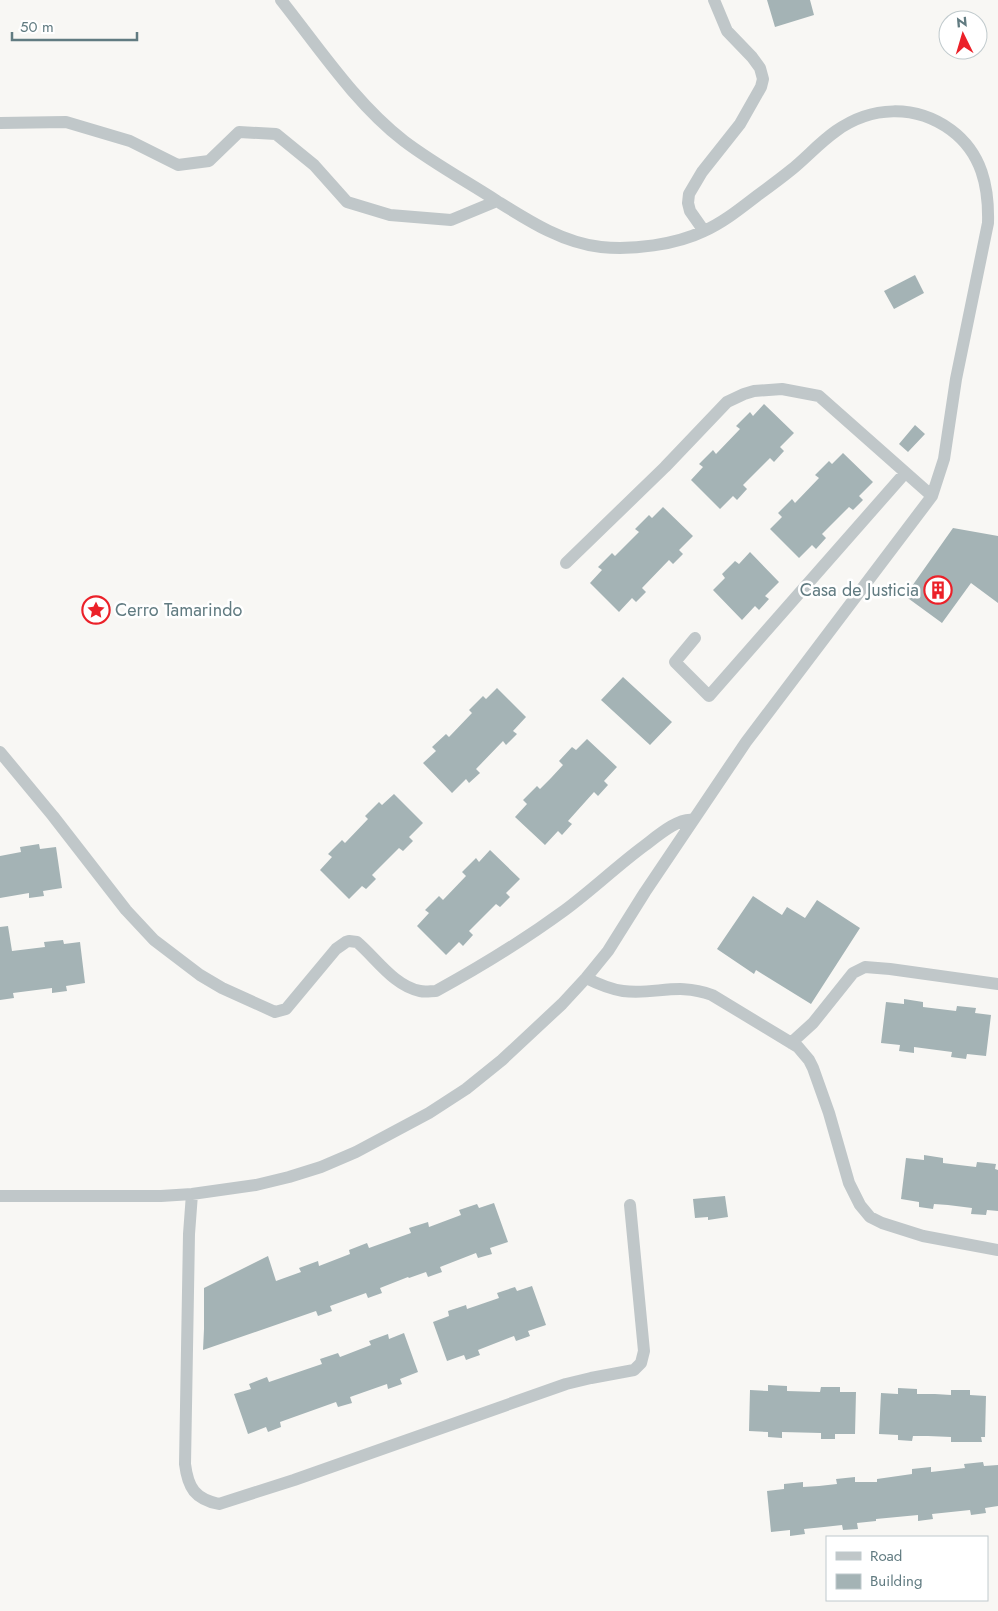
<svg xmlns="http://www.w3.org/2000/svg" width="998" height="1611" viewBox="0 0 998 1611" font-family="Jost,sans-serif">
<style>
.building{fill:#a4b3b5}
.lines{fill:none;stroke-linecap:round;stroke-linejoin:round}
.minor{stroke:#c0c7c9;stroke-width:12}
.labels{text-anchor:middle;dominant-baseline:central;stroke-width:5;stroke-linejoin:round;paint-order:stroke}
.poi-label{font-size:18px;fill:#617b81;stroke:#fff;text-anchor:end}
</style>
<rect width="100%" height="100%" fill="#f8f7f4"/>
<path class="building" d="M767,0H810L814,15L775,27Z
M915,275L924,293L894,309L884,291Z
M764,404L794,433L780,447L784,451L774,462L770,458L743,485L747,489L737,500L733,496L720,509L691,480L703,467L699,464L713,450L716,454L740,429L736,426L750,412L753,416Z
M915,425L925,434L908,452L899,444Z
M843,453L873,482L859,496L863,500L853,510L849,507L822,534L826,538L816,549L812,545L799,558L770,529L782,517L778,513L792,499L795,503L819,478L815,475L829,461L832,464Z
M663,507L693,536L679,550L683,554L673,564L669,560L642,588L646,592L636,602L632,598L619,612L590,583L602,570L598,567L612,553L615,556L639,532L635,529L649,515L652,518Z
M953,528L998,536V603L971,583L942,623L905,596Z
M750,552L779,582L765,596L769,599L759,610L755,606L742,620L713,590L725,578L722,574L735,561L739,564Z
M623,677L672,722L650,745L601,700Z
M497,688L526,717L513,731L517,734L506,745L503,741L476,769L480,773L469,783L466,779L452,793L423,763L436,751L432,747L446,734L449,737L472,713L469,710L483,696L486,699Z
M587,739L617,767L604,781L608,785L598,796L594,792L568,821L572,824L562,835L558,831L545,845L515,817L527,804L523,800L537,786L540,789L551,778L563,765L559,761L572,747L576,750Z
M394,794L423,823L409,837L413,841L403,851L399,848L372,875L376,879L366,889L362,886L349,899L320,870L332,857L328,854L342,840L345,843L368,819L365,816L379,802L382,805Z
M39,844L40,849L56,847L62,888L43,891L44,896L29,898V893L0,898V856L21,852L20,847Z
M490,850L520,879L506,893L510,897L500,907L496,904L469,931L473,935L463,946L459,942L446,955L417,926L429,913L425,910L439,896L443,900L466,876L462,872L476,858L479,862Z
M753,896L782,915L787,907L805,918L817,900L860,928L811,1004L756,970L754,974L717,949Z
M8,926L12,951L45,947L44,942L63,940L64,944L80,942L85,983L66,986L67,991L52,993V988L13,993L14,998L0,1000V927Z
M904,999L923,1002V1007L956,1011L957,1006L976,1008L975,1013L991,1015L986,1056L967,1054L966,1059L951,1057L952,1052L914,1047V1053L899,1051L900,1045L881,1043L886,1002L904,1004Z
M924,1155L943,1158V1163L959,1165L976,1167L977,1162L996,1164L995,1169L998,1170V1211L987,1210L986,1215L971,1214L972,1208L948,1205L934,1204L933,1209L919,1207V1202L901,1199L906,1158L924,1160Z
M725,1196L728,1217L708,1220V1217L695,1218L693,1199Z
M494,1203L508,1242L490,1248L492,1254L478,1258L476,1253L440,1267L442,1272L428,1277L426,1272L409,1278L408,1277L380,1288L382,1293L368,1298L366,1293L330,1306L332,1311L318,1316L316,1311L203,1350L204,1329V1288L268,1256L276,1281L301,1272L299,1268L318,1261L319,1266L350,1254L349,1250L367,1243L369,1248L411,1233L409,1228L428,1222L429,1227L461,1215L459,1210L477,1204L479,1208Z
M532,1286L546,1325L528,1331L530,1336L516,1341L514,1336L478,1350L480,1355L466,1360L464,1355L447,1361L433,1322L449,1316L448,1311L466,1305L467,1309L499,1298L497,1293L515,1287L517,1291Z
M404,1333L418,1372L400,1379L402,1384L388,1389L387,1384L350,1397L352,1403L338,1407L336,1402L280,1422L281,1427L268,1432L266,1427L248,1434L234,1394L251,1389L249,1384L267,1377L269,1382L322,1364L320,1359L338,1353L340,1357L371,1345L369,1341L388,1334L389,1339Z
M768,1385L787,1386V1391L820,1392L821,1387H840V1392H856L855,1434H835V1439H821V1433L782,1432V1438L768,1437V1432L749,1431L750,1390L768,1391Z
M898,1388L917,1389V1394H935L951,1395V1390H970V1395L986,1396L985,1437H981L982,1442H951V1437L928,1436H913L912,1441L898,1440V1435L879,1434L881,1393L898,1394Z
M983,1462L984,1466L998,1465V1506L985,1508L986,1513L971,1515L970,1510L932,1514L933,1519L918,1521V1515L876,1519V1521L857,1523L858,1529L843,1530L842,1525L824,1527L804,1529L805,1534L790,1536V1530L771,1532L767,1491L784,1489V1484L803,1482V1487L819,1486L837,1484L836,1479L855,1477V1482H877V1479L912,1474V1469L931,1467V1472L965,1468L964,1464Z"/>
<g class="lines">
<path class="minor" d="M0,123L66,122L130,141L178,165L209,161L239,132L276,134L314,165L347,202L390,215L451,220L497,201
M704,231L690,211L688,203L689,194L702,172L740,124L761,87L763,79L760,68L752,57L727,31L714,0
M566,563L665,467L727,402L744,394L754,391L782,389L819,396L932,496
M695,638L675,662L709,696L905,473
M0,752L53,816L126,910L154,940L200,975L222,988L275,1012L286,1009L336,949L346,942L349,941L357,942C376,958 394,986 420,991C425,992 431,991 436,991C480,967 524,940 565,910C592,890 617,866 644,846C656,837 679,817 693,820
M586,978C598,984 609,989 623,991C656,995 678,982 712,995L798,1047L809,1060L813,1068L829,1113L849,1183L860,1205L870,1217L882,1223L923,1236L998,1250
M791,1043L813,1023L853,973L865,967L890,969L998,984
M192,1194L189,1234L185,1464C188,1488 195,1499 219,1504L294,1480L566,1384L591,1378L634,1370L641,1363L644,1351L630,1205
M0,1196H161L192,1194L256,1185L289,1177L321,1167L356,1152L429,1113L466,1089L502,1060L562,1004L586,978L608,951L645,892L746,742L932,496L944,459L956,379L988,223C989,187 982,153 951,130C915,104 871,106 836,131C819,143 806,158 791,170C780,179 769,187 758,195C741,208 724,222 704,231C675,245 633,250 601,247C563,243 529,221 497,201C466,181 433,163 404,141C356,104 319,48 281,0"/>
</g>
<defs>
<g id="building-ring" transform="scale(1.4375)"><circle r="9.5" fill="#fff" stroke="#eb2129" stroke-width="1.5"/><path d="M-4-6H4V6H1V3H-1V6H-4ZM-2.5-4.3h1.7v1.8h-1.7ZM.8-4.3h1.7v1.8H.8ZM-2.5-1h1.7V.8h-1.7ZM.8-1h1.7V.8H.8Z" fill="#eb2129"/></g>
<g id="sight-ring" transform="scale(1.4375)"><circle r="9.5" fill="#fff" stroke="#eb2129" stroke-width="1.5"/><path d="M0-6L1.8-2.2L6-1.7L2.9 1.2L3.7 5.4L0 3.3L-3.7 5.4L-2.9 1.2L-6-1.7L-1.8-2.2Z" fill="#eb2129"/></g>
</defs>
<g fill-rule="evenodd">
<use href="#building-ring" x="938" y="590"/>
<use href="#sight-ring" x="96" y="610"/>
</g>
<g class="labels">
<g class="poi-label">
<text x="919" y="590">Casa de Justicia</text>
<text x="115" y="610" text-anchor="start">Cerro Tamarindo</text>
</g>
</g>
<rect x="826" y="1536" width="162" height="65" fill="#ffffff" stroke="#c0cacd"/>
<rect x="836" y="1552" width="25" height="8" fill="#c0c7c9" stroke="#c0cacd"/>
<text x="870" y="1561" font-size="15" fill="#617b81">Road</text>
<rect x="836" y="1574" width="25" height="15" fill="#a4b3b5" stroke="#c0cacd"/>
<text x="870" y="1586" font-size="15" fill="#617b81">Building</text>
<g transform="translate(963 35) rotate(355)"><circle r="24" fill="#ffffff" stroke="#c0cacd"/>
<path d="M0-4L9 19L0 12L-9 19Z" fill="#eb2129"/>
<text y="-8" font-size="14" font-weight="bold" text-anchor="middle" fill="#617b81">N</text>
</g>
<path d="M12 32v8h125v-8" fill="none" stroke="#617b81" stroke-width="2.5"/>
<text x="20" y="32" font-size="15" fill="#617b81" stroke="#ffffff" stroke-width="4" paint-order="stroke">50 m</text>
</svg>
